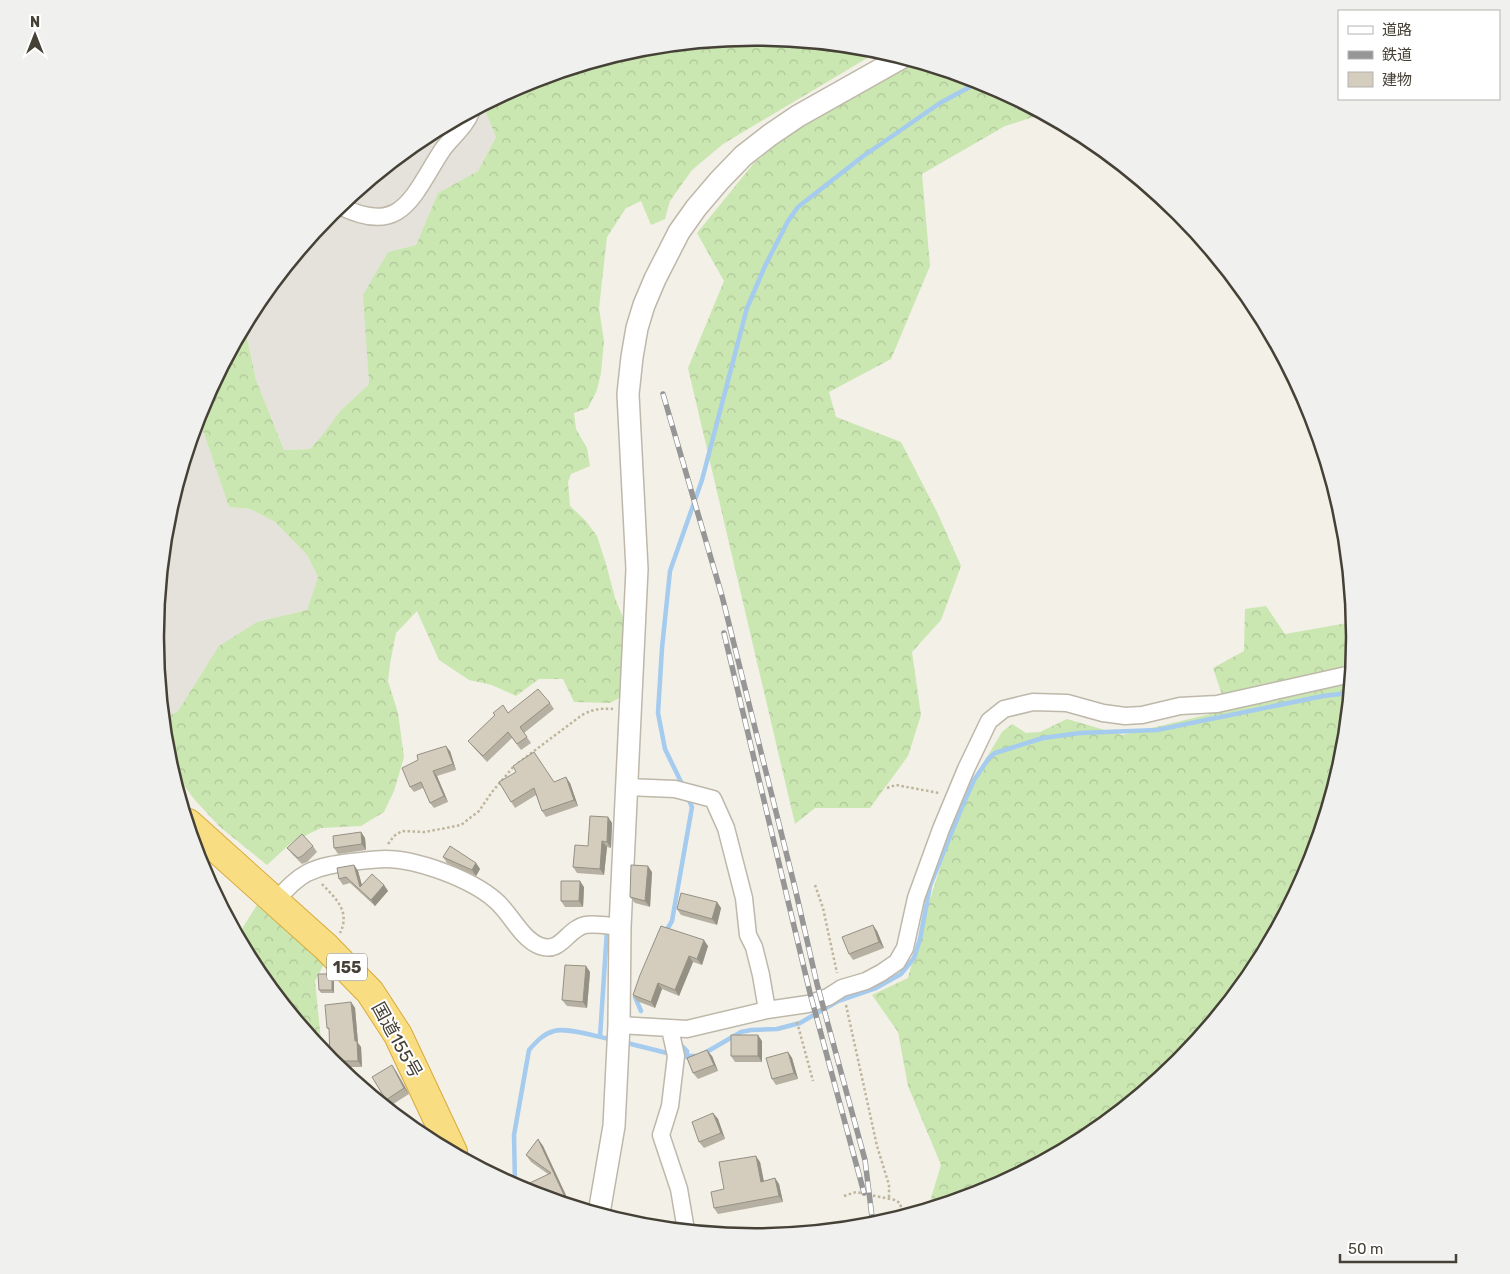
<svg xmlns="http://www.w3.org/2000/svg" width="1510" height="1274" viewBox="0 0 1510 1274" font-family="Rubik,'Noto Sans JP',sans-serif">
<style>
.industrial{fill:#e5e2dc}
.forest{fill:url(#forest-crowns)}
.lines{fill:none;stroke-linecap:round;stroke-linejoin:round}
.stream{stroke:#a5cbee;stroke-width:4.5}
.minor-casing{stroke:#beb8aa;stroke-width:19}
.tertiary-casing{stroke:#beb8aa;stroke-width:24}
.trunk-casing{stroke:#d8aa3c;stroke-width:30}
.path{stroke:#bfb59c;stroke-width:2.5;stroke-dasharray:2.5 2.5;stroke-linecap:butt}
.minor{stroke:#fff;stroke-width:16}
.tertiary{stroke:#fff;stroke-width:21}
.trunk{stroke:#f9dd82;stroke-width:28}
.rail-casing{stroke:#969696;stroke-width:5.5}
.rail{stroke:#fff;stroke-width:4;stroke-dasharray:11;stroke-linecap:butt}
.wall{fill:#b6b0a3}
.shaded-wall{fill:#949084}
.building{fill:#d4cdbd;stroke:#949084}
.labels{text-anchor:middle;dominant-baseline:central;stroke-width:4;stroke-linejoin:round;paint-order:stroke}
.shield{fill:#fff;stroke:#7e7a72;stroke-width:1}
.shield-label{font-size:16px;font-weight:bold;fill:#464136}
.street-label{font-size:18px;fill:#464136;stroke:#fff}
.rim{fill:none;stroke:#464136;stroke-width:2.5}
</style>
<defs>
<pattern id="forest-crowns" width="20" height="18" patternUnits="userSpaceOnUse" patternTransform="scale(1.25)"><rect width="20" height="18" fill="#cae6b1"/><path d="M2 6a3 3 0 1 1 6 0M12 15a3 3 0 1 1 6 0" fill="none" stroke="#afc699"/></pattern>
</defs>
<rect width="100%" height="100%" fill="#f3f0e7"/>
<path class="industrial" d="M483,106L496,137L478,171L438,193L416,245L388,252L364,295L369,384L340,411L324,433L310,449L284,450L256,380L246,333V323L257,304L331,213L422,138Z
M198,416L229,507L250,509L275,522L307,555L318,577L307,610L257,622L204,670L178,711L164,719L156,637L167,520Z"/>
<path class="forest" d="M755,38L872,49L879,51L723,144L692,170L670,201L665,219L651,225L641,201L626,208L607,237L599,308L604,341L601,373L597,390L588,408L574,413L576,429L587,448L590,466L571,474L568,482L570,506L585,520L597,536L606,564L615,598L624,620L621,697L610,703L574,702L563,679H539L516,696L492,685L469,680L439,660L417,611L396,633L390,664L388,681L398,713L404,757L394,791L384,812L361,826L321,828L292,842L267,865L220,827L194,799L172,769L167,754L164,719L178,711L219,646L257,622L307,610L318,577L307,555L275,522L250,509L229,507L198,416L201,407L246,323V333L256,380L284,450L310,449L324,433L340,411L369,384L363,295L388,252L416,245L438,193L478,171L496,137L483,106L526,83L638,49Z
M912,61L985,83L1043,114L1005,126L922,174L930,266L891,359L829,392L836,417L901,442L937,512L961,566L941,620L912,652L921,715L908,756L870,808H815L795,824L688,368L724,281L697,233L754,163L806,121Z
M1266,606L1285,634L1353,622L1354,637L1343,754L1309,867L1253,970L1179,1061L1088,1136L984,1191L928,1208L941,1165L908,1086L898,1032L872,995L908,978L924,918L946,849L981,767L1002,732L1012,724L1026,733L1040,732L1067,719L1122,735L1227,710L1213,668L1244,651L1245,609Z
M257,905L324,964L315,981L322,1050L256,970L238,935Z"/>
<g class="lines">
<path class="stream" d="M683,786L665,749L658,713L662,648L670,571L702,480L747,308L765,266L788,221L798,207L862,157L940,103L979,82
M665,933L672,921L692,807L688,798
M635,997L641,1011
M600,1037L607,930
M623,1042L671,1054
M682,1046L687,1051V1057
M703,1054L741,1032L751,1030L777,1029L800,1023L838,1001L876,988L901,974L914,958L920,939L930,886L962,807L974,780L989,758L995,753L1043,738L1080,733L1157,730L1323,696L1349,693
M679,1056H696
M515,1185L514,1135L529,1050C536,1042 543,1034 554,1031C566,1027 599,1037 613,1040"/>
<g class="minor-casing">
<path id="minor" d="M340,206C403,238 413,194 443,149C452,137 466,126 471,112
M626,787L675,789L713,799L726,828L744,898L748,935L754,947L761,975L767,1010
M276,901C285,890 294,880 307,873C321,866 336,864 351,862C363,861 374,859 385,859C417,859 471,879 495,900C510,912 521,939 540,946C561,954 567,929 585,925C596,923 609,926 620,927
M619,1025L687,1029L767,1010L808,1004L828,997L842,988L866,981L881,973L897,962L905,948L916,898L941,829L966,769L989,721L1004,709L1033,702L1067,703L1103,713L1125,716L1142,715L1180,706L1217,704L1351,674
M670,1029L676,1056L670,1106L661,1135L679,1189L686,1230"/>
</g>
<g class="tertiary-casing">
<path id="tertiary" d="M599,1213L614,1126L619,1025L620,927L637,569L628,394L632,357L637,328L644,305L655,279L679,232L696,208L719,181L743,156L770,135L798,116L901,58"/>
</g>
<g class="trunk-casing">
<path id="trunk" d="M188,823L326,947L370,992L398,1035L453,1152"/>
</g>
<path class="path" d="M518,763L582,715C593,709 601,708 613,709
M887,788L896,785L939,793
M388,844L394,836L402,831L425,832L461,825L479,811L492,792L514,766
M322,884C335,898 351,911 340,933
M815,885L823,908L837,973
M846,1005L877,1146L889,1185V1198
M797,1022L813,1081
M844,1196L856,1192L895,1200L900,1203L903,1215"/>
<use href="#minor" class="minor"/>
<use href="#tertiary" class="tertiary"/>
<use href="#trunk" class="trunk"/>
<g class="rail-casing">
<path id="rail" d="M663,394L722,596L795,888L817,984L865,1160L873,1225
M724,633L810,993L864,1193"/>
</g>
<use href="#rail" class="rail"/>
</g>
<path class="wall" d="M550,703L554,709L524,733L531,743L521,750L512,738L487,762L473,747L468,741L495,715Z
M450,751L456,770L437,776L448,802L434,808L430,803L423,788L414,792L410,787Z
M499,782H554L570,783L578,806L546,817L542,811L536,795L515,808Z
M608,817L612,823L611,848L607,847L604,875L577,873L573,867L588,846Z
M361,832L365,838L366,850L338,854L334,848Z
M313,846L317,852L307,862L302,864L292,854L287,848Z
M443,857L476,863L480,869L476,876L447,863Z
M354,865L358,871L362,885H384L388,891L375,906L350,883L343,885L339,879Z
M652,872L650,907L635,903L630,897Z
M584,887L583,907H565L561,901Z
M717,902L721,908L717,925L681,915L677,909Z
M661,926L708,946L702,965L693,962L679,996L662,989L655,1008L637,1001L633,995Z
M877,931L884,948L853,960L849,954Z
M586,966L590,972L587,1008L567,1006L562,1000Z
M332,974L334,977V993H321L319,990Z
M351,1002L355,1008L358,1043L361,1047L362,1067H339L330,1060L329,1030L327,1028Z
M762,1041V1062H735L731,1056Z
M788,1052L792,1058L798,1079L776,1085L772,1079Z
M712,1056L718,1071L698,1079L693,1073Z
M396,1071L409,1094L390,1106L386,1100Z
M713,1113L718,1119L725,1139L704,1148L699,1142Z
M538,1139L543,1146L570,1204L525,1191L548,1174L531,1162L526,1155Z
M760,1162L764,1181L775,1178L779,1184L783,1202L718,1214L714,1208L724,1189Z"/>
<path class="shaded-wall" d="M446,746L450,751L456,770L453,764Z
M433,771L437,776L448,802L444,796Z
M566,777L570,783L578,806L574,800Z
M608,817L612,823L611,848L607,842Z
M361,832L365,838L366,850L362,844Z
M602,841L607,847L604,875L600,869Z
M476,863L480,869L476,876L472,870Z
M354,865L358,871L364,893L360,887Z
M648,866L652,872L650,907L645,901Z
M580,881L584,887L583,907L579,901Z
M384,885L388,891L375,906L371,900Z
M717,902L721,908L717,925L712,919Z
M873,925L877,931L884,948L879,942Z
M704,940L708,946L702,965L697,959Z
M689,956L693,962L679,996L675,990Z
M586,966L590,972L587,1008L583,1002Z
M332,974L334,977V993L332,990Z
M658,983L662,989L655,1008L651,1002Z
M351,1002L355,1008L358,1043L361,1047L362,1067L358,1061L355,1041Z
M758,1035L762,1041V1062L758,1056Z
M707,1050L712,1056L718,1071L714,1065Z
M788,1052L792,1058L798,1079L794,1073Z
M392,1065L396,1071L409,1094L404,1088Z
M713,1113L718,1119L725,1139L721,1133Z
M538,1139L543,1146L570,1204L565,1197Z
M756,1156L760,1162L765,1188L761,1182Z
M775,1178L779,1184L783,1202L779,1196Z"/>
<path class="building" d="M538,689L550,703L520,727L527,737L517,744L508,732L483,756L468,741L495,715L493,713L503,705L508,713Z
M446,746L453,764L433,771L444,796L430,803L421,782L410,787L402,768L418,760L417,755Z
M534,752L554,782L566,777L574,800L542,811L534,788L511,802L499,782L516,772L513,766Z
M590,816L608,817L607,842L602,841L600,869L573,867L575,845L588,846Z
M361,832L362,844L334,848L333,836Z
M302,834L313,846L302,856L298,858L287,848Z
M450,846L476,863L472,870L443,857Z
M354,865L360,887L372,874L384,885L371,900L346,877L339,879L337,868Z
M631,865L648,866L645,901L630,897Z
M561,881H580L579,901H561Z
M681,893L717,902L712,919L677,909Z
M873,925L879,942L849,954L842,937Z
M661,926L704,940L697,959L689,956L675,990L658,983L651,1002L633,995L640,975Z
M565,965L586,966L583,1002L562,1000Z
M318,974H332V990H319Z
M351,1002L355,1041H357L358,1061H332L330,1060L329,1028H327L325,1005Z
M731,1035H758V1056H731Z
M707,1050L714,1065L693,1073L687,1058Z
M788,1052L794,1073L772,1079L766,1058Z
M392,1065L404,1088L386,1100L372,1077Z
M713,1113L721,1133L699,1142L692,1122Z
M538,1139L565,1197L558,1201L525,1191L519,1188L551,1173L526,1155Z
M756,1156L761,1182L775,1178L779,1196L714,1208L711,1192L724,1189L719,1162Z"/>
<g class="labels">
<rect class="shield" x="327" y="953.5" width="40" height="27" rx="4"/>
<g class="shield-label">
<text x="347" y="967">155</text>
</g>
<g class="street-label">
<text transform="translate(397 1040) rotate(61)">国道155号</text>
</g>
</g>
<path d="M0 0H1510V1274H0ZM164 637a591 591 0 1 1 1182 0a591 591 0 1 1-1182 0Z" fill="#f0f0ef" fill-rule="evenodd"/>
<path class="rim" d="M164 637a591 591 0 1 1 1182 0a591 591 0 1 1-1182 0Z"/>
<rect x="1338" y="10" width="162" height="90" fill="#ffffff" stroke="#b5b3af"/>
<rect x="1348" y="26" width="25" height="8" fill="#ffffff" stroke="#b5b3af"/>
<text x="1382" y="35" font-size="15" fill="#464136">道路</text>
<rect x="1348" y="51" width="25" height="8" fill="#969696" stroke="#b5b3af"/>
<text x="1382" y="60" font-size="15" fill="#464136">鉄道</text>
<rect x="1348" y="72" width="25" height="15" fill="#d4cdbd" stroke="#b5b3af"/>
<text x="1382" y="85" font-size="15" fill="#464136">建物</text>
<g transform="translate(35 35)" stroke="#ffffff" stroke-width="4" paint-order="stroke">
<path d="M0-4L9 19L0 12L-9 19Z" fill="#464136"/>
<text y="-8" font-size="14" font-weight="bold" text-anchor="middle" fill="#464136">N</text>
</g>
<path d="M1340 1254v8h116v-8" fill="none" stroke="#464136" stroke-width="2.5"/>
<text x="1348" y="1254" font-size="15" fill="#464136" stroke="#ffffff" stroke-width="4" paint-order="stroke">50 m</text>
</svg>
